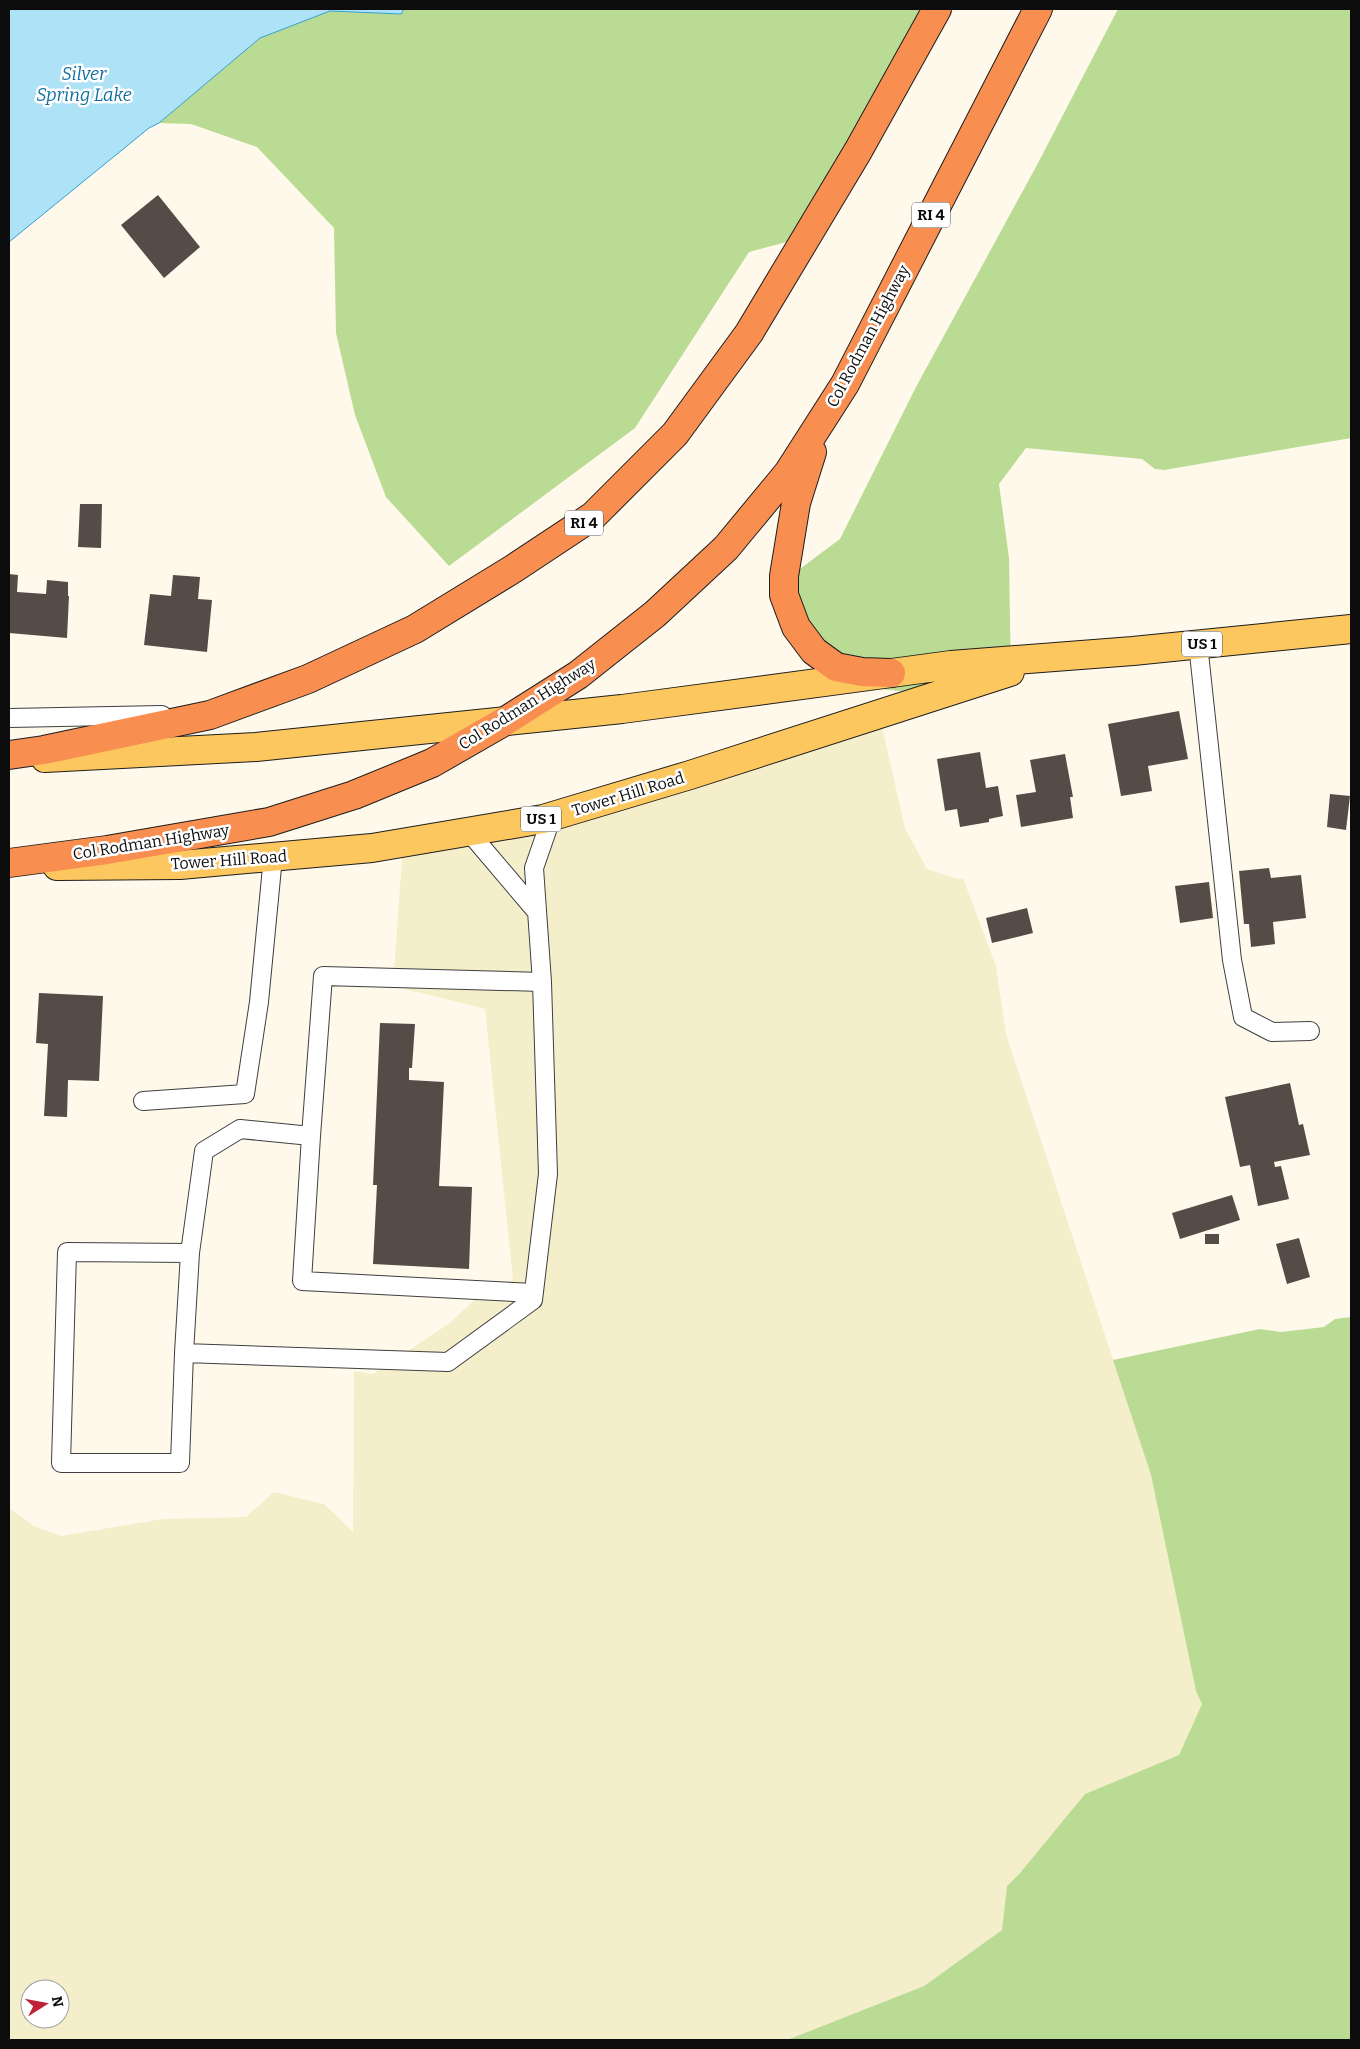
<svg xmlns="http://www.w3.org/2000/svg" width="1360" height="2049" viewBox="0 0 1360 2049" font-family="Bitter,serif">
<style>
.farmland{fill:#f5eecb;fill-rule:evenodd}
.forest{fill:#badb93}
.water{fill:#aee2f7;stroke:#349fd0}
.building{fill:#554c48}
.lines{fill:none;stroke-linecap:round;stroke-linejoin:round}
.lane-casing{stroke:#3f3f3f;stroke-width:20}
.primary-casing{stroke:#1d1d1d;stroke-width:30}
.highway-casing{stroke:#1d1d1d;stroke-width:30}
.lane{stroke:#fff;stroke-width:18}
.primary{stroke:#fcc75e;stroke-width:28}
.highway{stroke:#f88e50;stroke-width:28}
.labels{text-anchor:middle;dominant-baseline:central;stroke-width:5;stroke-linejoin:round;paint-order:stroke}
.shield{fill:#fff;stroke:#555;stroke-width:1}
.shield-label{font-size:15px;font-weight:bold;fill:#0c0c0c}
.street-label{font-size:16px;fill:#0c0c0c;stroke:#fff}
.water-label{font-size:18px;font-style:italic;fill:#136fa0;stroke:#fff}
</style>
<rect width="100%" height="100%" fill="#fff9eb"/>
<path class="farmland" d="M881,722L905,828L927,869L958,879L963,878L996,966L1006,1034L1151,1475L1196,1691L1202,1704L1179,1755L1085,1794L1020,1873L1007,1886L1002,1930L924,1986L787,2040H9V1508L34,1526L61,1536L163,1519L246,1517L274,1492L324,1504L353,1532L354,1371L373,1374L450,1323L486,1289L513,1280L485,1009L393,986L403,844ZM30,1989H60V2019H30Z"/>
<path class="forest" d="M404,9H937L809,236L749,252L635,428L449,566L386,497L355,415L336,333L334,228L257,147L191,124L159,123L260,38L330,11L401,14Z
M1118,9H1351V438L1164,470L1155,469L1142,459L1026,448L999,484L1009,558L1011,682L900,691L865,687L823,667L789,577L840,539L916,387L1037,165Z
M1351,1317V2040H787L924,1986L1002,1930L1007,1886L1020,1873L1085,1794L1179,1755L1202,1704L1196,1691L1151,1475L1113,1360L1260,1329L1281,1332L1324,1327L1335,1319Z"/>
<path class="water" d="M9,9H404L401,14L330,11L260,38L159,123L149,128L9,242Z"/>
<path class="building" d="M158,195L200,247L164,278L121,225Z
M80,504H102L101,548L78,547Z
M9,574L18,575L17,592L46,594L47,580L68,582V596H69L67,638L9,633Z
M173,575L200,577L198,599L212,600L207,652L144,645L150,594L171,596Z
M1179,711L1188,759L1148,766L1152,791L1121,796L1108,724Z
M980,752L986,788L998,786L1003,816L989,819V822L960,827L957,809L945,811L937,759Z
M1065,754L1073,797H1070L1073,818L1021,827L1016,795L1036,792L1030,760Z
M1330,794L1350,796L1346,830L1327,827Z
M1269,868L1271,878L1301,875L1306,918L1273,922L1275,944L1251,947L1249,924H1244L1239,871Z
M1209,882L1213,918L1180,923L1175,886Z
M1027,908L1033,933L992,943L986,918Z
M39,993L103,996L99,1081L68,1080L67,1117L44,1116L48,1044L36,1043Z
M380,1023L415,1024L412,1068H409V1080L444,1082L439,1186L472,1187L469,1269L373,1264L377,1185H373Z
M1290,1083L1299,1125L1303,1124L1310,1155L1274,1162L1275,1167L1281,1166L1289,1199L1258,1206L1250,1165L1240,1167L1225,1097Z
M1232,1195L1240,1220L1180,1239L1172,1213Z
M1205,1234H1219V1244H1205Z
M1299,1238L1310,1277L1287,1284L1276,1244Z"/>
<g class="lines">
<g class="lane-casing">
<path id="lane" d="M1198,644L1232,960L1243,1017L1272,1032L1310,1031
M9,718L162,715
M469,832L536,911
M542,982L323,976L311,1136L240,1129L204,1151L190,1253L67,1252L61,1463H180L184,1353L448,1362L533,1300L548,1174L542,982L534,868L552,816
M143,1101L245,1094L259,1002L273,857
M311,1136L302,1281L534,1293
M184,1353L190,1253"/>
</g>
<g class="primary-casing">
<path id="primary" d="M45,758L256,747L622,709L951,665L1133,651L1351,629
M57,866L180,865L372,848L543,819L690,775L1010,672"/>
</g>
<g class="highway-casing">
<path id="highway" d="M812,452L796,503L784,576V595L796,627L814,651L836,667L862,672L891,673
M9,755L44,750L210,715L308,679L415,629L513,569L593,516L675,434L749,333L858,151L937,9
M9,863L107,850L269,822L354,795L432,763L507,720L578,675L655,614L726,548L788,473L845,384L1038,9"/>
</g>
<use href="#lane" class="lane"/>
<use href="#primary" class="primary"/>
<use href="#highway" class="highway"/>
</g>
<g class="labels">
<g class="shield">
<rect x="912" y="202.5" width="38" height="25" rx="4"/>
<rect x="565" y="510.5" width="38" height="25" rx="4"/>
<rect x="1182" y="631.5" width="40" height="25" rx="4"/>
<rect x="521" y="806.5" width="40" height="25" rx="4"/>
</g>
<g class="shield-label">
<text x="931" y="215">RI 4</text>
<text x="584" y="523">RI 4</text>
<text x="1202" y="644">US 1</text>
<text x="541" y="819">US 1</text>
</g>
<g class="street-label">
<text transform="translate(868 336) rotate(-62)">Col Rodman Highway</text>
<text transform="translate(527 704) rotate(-32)">Col Rodman Highway</text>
<text transform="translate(628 794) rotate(-17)">Tower Hill Road</text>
<text transform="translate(151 842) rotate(-9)">Col Rodman Highway</text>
<text transform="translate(229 860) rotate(-4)">Tower Hill Road</text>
</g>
<g class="water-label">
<text x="84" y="74">Silver<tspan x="84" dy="21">Spring Lake</tspan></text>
</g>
</g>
<rect width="1360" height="2049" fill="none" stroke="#0c0c0c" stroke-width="20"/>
<g transform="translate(45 2004) rotate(79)"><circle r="24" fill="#ffffff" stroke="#9e9e9e"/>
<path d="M0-4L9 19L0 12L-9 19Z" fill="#bf2136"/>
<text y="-8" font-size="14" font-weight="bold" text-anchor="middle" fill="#0c0c0c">N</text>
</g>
</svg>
